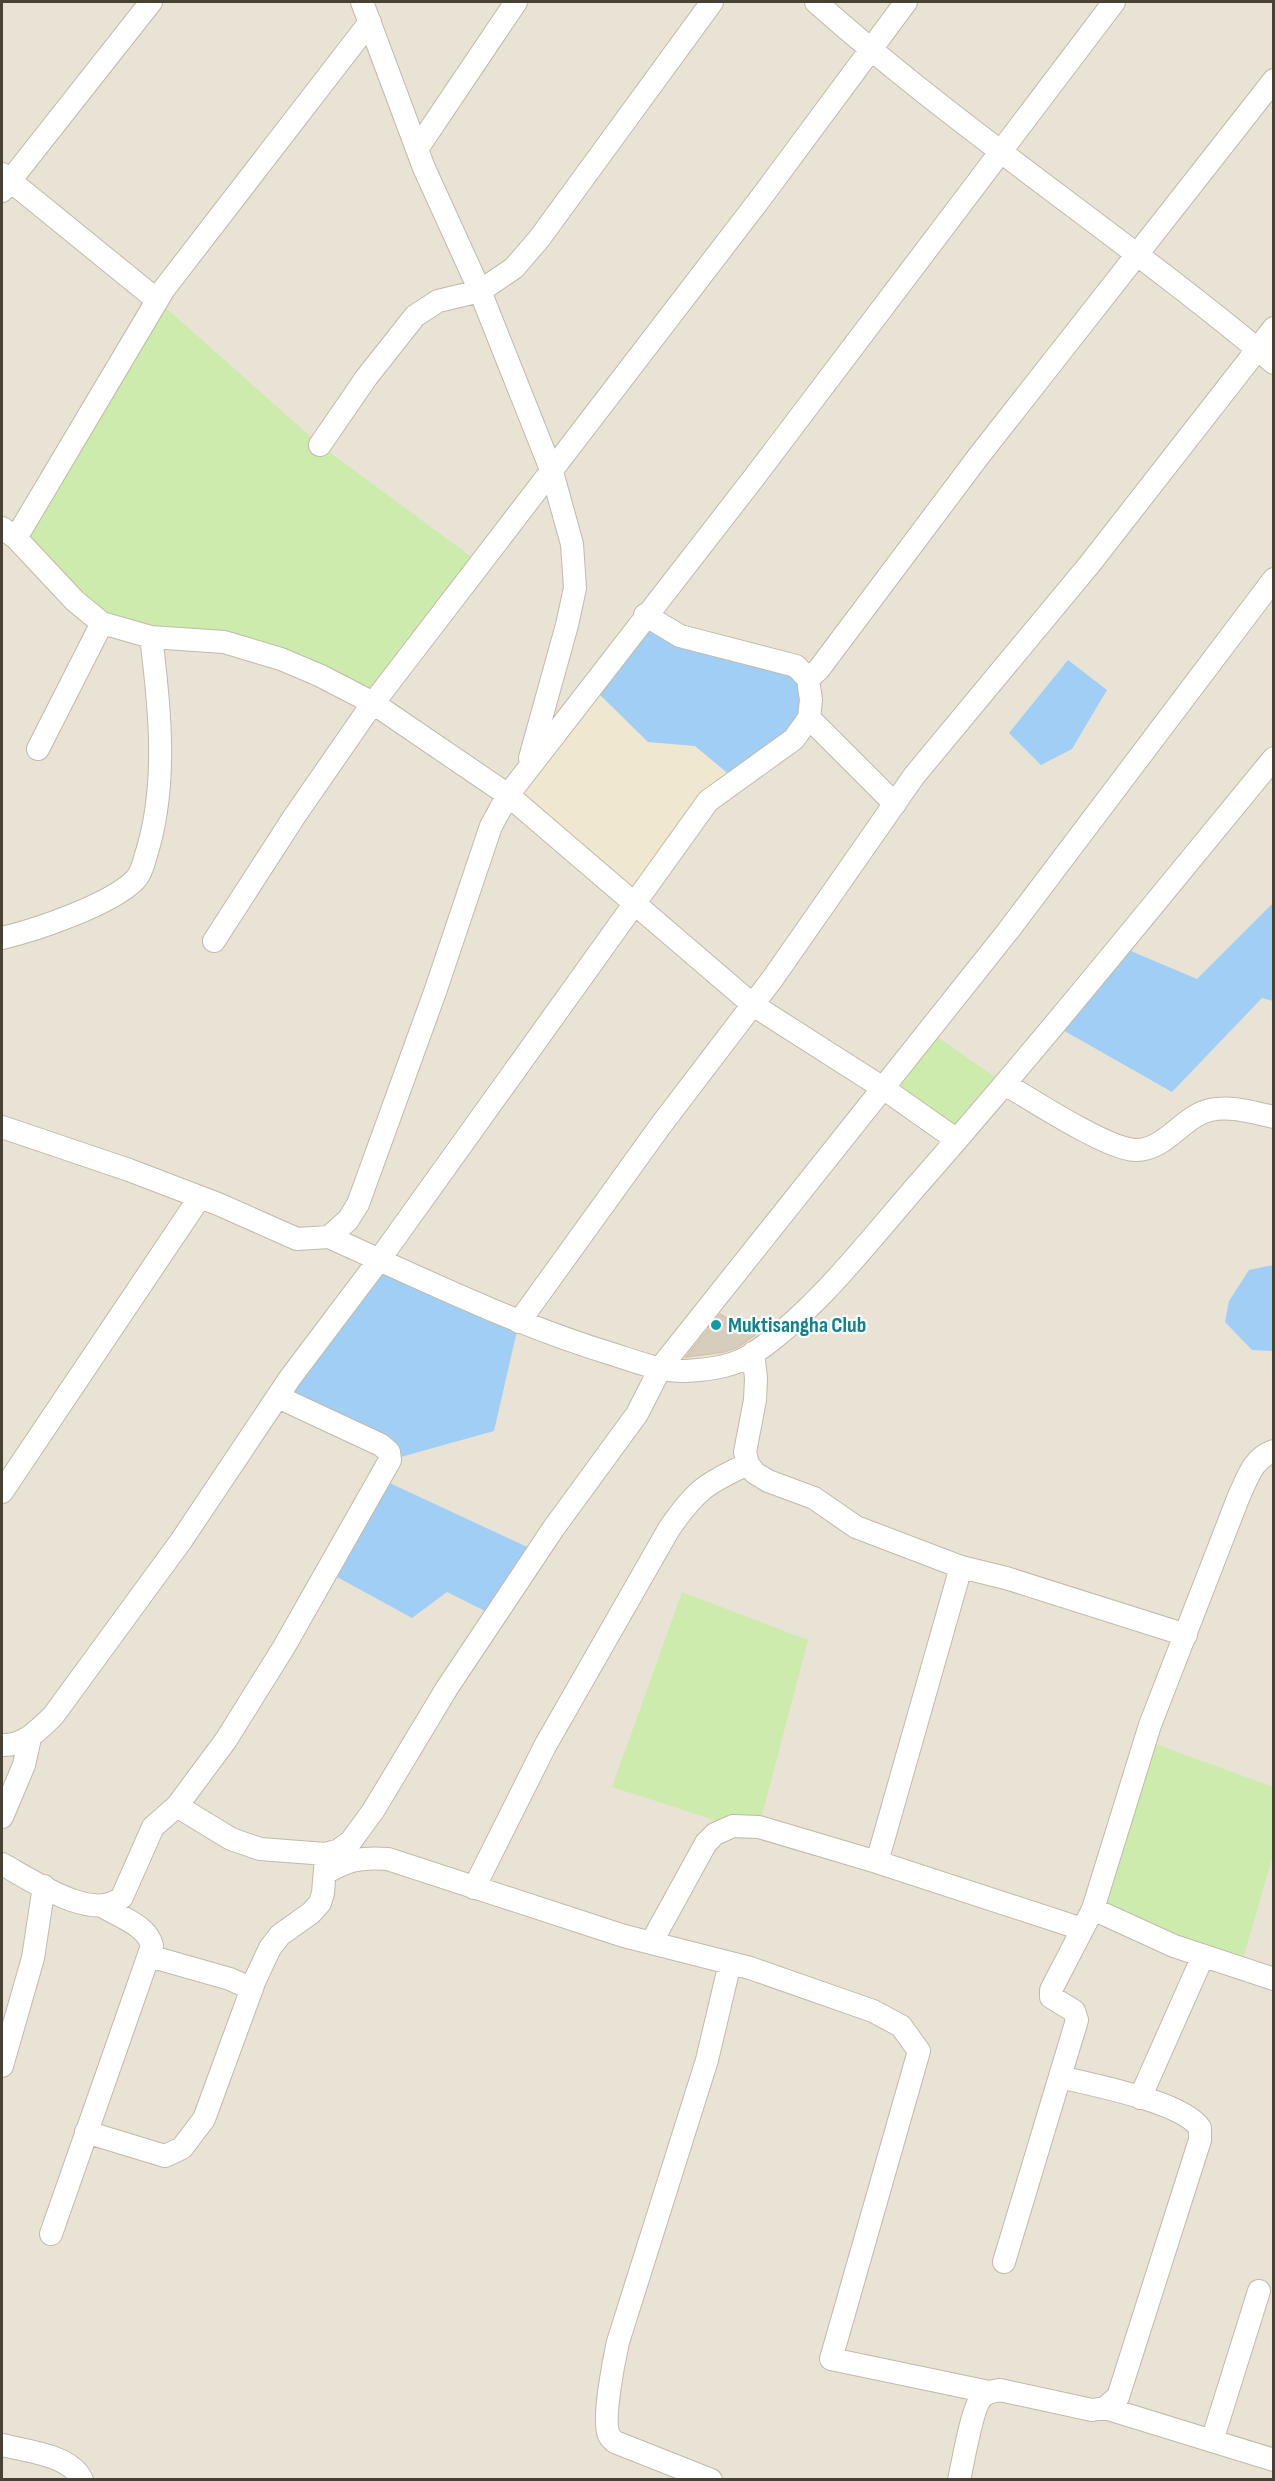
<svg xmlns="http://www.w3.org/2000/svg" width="1275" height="2481" viewBox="0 0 1275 2481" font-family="'Sofia Sans Condensed',sans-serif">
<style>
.residential{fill:#e9e3d5}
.education{fill:#efe7d0}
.green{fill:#cdebad}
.water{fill:#a0cef5}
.building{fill:#d7cdbc;stroke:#d2c6ae;stroke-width:1.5}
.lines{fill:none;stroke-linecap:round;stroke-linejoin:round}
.street-casing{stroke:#c1baa9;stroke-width:24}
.street{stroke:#fff;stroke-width:22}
.culture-dot{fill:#0f9aa8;stroke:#fff;stroke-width:2}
.labels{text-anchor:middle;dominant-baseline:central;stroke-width:4.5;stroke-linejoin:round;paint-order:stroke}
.culture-label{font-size:22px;font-weight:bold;fill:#0d838f;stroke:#fff;text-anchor:start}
</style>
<rect width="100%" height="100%" fill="#f5f1e7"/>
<path class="residential" d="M2,2H1273V2479H2Z"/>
<path class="education" d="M591,686L648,742L695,746L737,781L635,902L508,795Z"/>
<path class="green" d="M157,300L320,445L481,564L373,703L281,659L128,632L16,538Z
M929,1031L1005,1084L957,1140L883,1088Z
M682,1592L808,1640L759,1827L733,1826L612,1787Z
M1145,1740L1273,1787V1856L1240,1968L1093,1909Z"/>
<path class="water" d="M645,615L796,666L809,718L737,781L695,746L648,742L591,686Z
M1068,660L1107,690L1072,749L1041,765L1009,733Z
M1273,903V1001L1262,998L1172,1092L1054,1025L1119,946L1197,979Z
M379,1260L519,1322L494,1431L390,1460L278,1397Z
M1273,1265V1351L1252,1350L1225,1322L1229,1301L1249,1270Z
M381,1479L538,1552L495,1616L447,1592L412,1618L328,1572Z"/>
<path class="building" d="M720,1314L755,1335L738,1347L724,1352L686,1357Z"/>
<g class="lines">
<g class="street-casing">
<path id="street" d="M362,2L424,168L480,291L552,472L572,544L575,588L567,625L530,758
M816,2C961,131 1125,238 1274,363
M417,149L516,2
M2,174L157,300
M2,191L151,2
M320,445L366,378L415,316L438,301L480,291L514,268L539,239L712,2
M2,528L16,538L75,601L102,623L151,637L224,642L281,659L321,676L373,703L508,795L753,1005L883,1088L957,1140
M16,538L164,289L370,22
M808,679L819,669L978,457L1274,80
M809,718L895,804
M38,749L102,623
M2,938C36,930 110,905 135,880C141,874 144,863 146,855C168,786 160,708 151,637
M214,941L294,817L368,710L763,195L906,2
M1005,1084C1032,1100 1107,1149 1135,1150C1165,1151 1183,1116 1210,1110C1231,1105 1254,1113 1274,1117
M2,1127L129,1170L218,1204L297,1239L329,1237L348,1220L358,1204L435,992L491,826L508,795L756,475L1114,2
M329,1237C422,1279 514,1324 612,1354C635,1361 661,1372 685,1371C707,1370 733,1367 751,1355C815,1313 871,1238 921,1181C1042,1043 1157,900 1274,758
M519,1322L661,1125L773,978L914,776L1089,565L1274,328
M753,1353L756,1378L755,1400L745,1452L748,1464L755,1473L768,1481L814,1498L856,1527L961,1567L1006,1578L1186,1635
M2,1492L200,1197
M2,1745C24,1746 37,1731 53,1716L181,1541L290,1378L379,1260L708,801L794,739L809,718L811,700L808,679L796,666L680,636L645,615
M177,1806L231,1839L260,1849L326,1854L339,1850L351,1841L373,1811L447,1688L553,1529L637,1414L661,1367L1008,931L1274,579
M2,1817L24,1765L30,1738
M877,1862L961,1567
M2,1864C30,1879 94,1924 122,1897L153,1827L177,1806L226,1740L284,1647L390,1460L389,1452L381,1445L278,1397
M325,1873C349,1860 360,1857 388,1859L624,1936L750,1968L873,2011L901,2026L919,2051L831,2359L989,2392
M474,1888L545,1746L669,1529C695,1491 706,1483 748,1464
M1093,1909L1174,1946L1274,1979
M651,1943L706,1843L715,1834L733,1826L759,1827L877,1862L1082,1929
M149,1956L230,1979L252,1989
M2,2066L33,1958L44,1886
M1140,2098L1203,1956
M86,2132L165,2156L182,2148L204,2119L255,1980L270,1948L280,1935L311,1913L320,1903L323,1893L326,1858
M51,2234L152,1946C148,1926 120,1917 104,1907
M1004,2262L1077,2020L1074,2011L1051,1997V1990L1093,1909L1150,1725L1239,1496C1248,1477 1253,1458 1274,1451
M1105,2408L1274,2460
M1212,2441L1259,2291
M2,2445C26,2451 71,2455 82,2480
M711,2480L615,2442C613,2440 610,2438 609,2435C602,2420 614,2360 618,2342L707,2060L730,1963
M959,2480C963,2463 972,2407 982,2397C987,2392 993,2391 1000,2390L1092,2410L1105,2408L1118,2397L1200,2140V2128C1183,2102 1093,2085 1060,2077"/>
</g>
<use href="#street" class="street"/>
</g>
<circle class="culture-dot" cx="716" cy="1325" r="6"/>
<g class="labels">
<g class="culture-label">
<text x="728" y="1325">Muktisangha Club</text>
</g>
</g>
<rect width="1275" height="2481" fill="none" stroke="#484235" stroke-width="6"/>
</svg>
